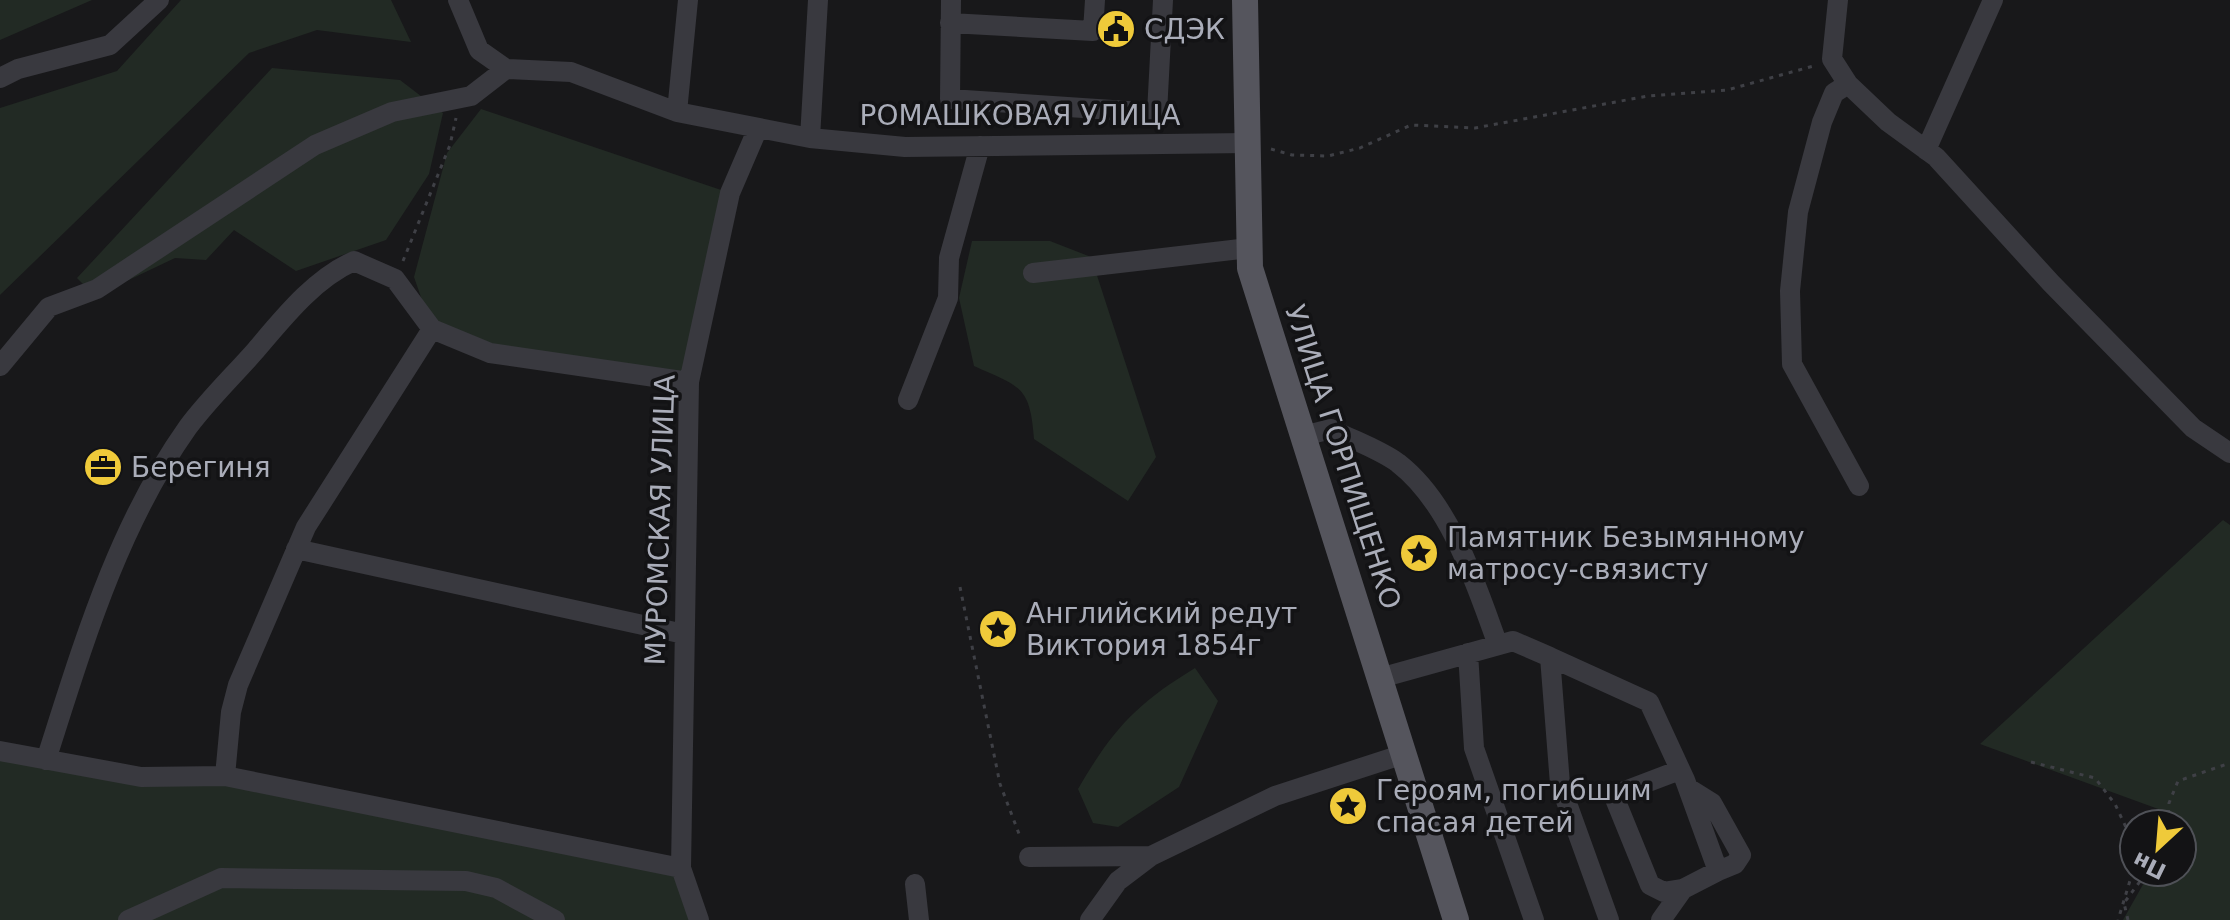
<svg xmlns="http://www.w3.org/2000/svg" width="2230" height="920" viewBox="0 0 2230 920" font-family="'DejaVu Sans',sans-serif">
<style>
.green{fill:#222a24}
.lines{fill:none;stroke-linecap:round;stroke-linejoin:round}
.path{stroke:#3f4046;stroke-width:3;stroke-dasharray:4 6;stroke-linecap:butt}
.minor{stroke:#39393f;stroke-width:20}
.major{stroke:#55555d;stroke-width:26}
.labels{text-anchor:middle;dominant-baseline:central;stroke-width:7;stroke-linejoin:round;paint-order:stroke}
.poi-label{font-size:28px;fill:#aaadb9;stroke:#131315;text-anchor:start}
.street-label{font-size:28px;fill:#aaadb9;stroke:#131315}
</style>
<rect width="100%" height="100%" fill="#18181a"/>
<path class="green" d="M0,0H92L0,40Z
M181,0H391L411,42L317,30L249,53L0,295V108L117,71Z
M272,68L400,80L443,113L429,174L386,240L296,271L234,230L206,260L175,258L95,296L77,278Z
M481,109L730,193L689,382L611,372L432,329L414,277L447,153Z
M972,241H1050L1091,257L1156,457L1128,501L1034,439C1030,385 1020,387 974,366L959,298Z
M2223,520L2230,525V920H2123L2150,872H2182V824H2169L2172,814L1980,744Z
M1195,668L1218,701L1179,787L1118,827L1093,823L1078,789C1113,729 1136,704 1195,668Z
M0,751L46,760L225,776L681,868L697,920H0Z"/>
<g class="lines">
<path class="path" d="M1271,149L1292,155L1328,156L1360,148L1411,125L1475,128L1648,96L1727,90L1817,65
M403,261L450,145L456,118
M960,587L1000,784L1021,839
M2031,762L2095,778L2115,804L2131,838L2132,874L2118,920
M2168,824L2169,803L2178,781L2230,763
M2128,920L2124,903L2147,872"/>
<path class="minor" d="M458,0L479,50L506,69L571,72L677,112L810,138L905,147L1248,143
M951,0L950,99L1157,113L1163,0
M1838,0L1832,59L1848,84L1888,122L1936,157L2051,283L2193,428L2230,453
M950,23L1093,31L1095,0
M0,78L18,69L110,45L159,0
M1848,84L1834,93L1822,122L1798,212L1790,291L1792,364L1859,486
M677,112L688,0
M810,138L818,0
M1926,150L1993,0
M1033,273L1249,248
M0,366L49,307L97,289L315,145L392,112L471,96L506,69
M908,400L948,298L949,258L980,146
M1303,436L1331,429C1352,440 1379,449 1398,463C1451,504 1476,585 1498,645
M296,549L684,634
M1468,653L1474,748L1534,920
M1550,657L1649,702L1685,780L1718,871L1683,889L1661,920
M1380,678L1513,641L1550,657L1560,784L1609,920
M0,751L141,777L225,776L681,868
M46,760C83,645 117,527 188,427C208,400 234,375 256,350C284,317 314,279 354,261L395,279L432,329L490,353L689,382
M1680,770L1622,792L1615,799L1650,885L1664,892L1683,889
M225,776L231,712L238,685L306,527L432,329
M1688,788L1712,803L1741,855L1735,864L1718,871
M1029,857L1151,856
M915,884L919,920
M128,920L221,878L466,881L496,888L555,920
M699,920L681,868L689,382L730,193L758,128
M1090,920L1118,881L1151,856L1275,796L1404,754"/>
<path class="major" d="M1245,0L1250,268L1456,920"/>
</g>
<defs>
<g id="civic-disc" transform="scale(2)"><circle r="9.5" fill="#efca3a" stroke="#131315"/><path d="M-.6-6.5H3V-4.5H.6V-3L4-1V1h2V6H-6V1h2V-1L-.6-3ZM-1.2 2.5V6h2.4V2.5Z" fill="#111"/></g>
<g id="office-disc" transform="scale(2)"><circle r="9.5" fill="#efca3a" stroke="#131315"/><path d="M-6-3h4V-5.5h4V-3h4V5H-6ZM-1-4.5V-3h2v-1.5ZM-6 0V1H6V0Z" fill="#111"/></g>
<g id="sight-disc" transform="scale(2)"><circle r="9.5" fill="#efca3a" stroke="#131315"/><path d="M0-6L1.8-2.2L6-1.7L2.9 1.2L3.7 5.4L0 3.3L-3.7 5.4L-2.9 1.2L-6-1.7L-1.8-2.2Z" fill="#111"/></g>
</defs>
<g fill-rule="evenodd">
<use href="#civic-disc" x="1116" y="29"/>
<use href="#office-disc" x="103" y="467"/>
<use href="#sight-disc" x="1419" y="553"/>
<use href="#sight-disc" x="998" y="629"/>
<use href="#sight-disc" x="1348" y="806"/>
</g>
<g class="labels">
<g class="poi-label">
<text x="1144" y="29">СДЭК</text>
<text x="131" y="467">Берегиня</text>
<text x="1447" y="537">Памятник Безымянному<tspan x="1447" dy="32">матросу-связисту</tspan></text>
<text x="1026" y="613">Английский редут<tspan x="1026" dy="32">Виктория 1854г</tspan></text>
<text x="1376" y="790">Героям, погибшим<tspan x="1376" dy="32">спасая детей</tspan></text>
</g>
<g class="street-label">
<text x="1020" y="115">РОМАШКОВАЯ УЛИЦА</text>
<text transform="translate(1343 457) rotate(72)">УЛИЦА ГОРПИЩЕНКО</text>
<text transform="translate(660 520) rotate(-88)">МУРОМСКАЯ УЛИЦА</text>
</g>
</g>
<g transform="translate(2158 848) rotate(206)"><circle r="38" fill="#131315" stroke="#4f5157" stroke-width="2"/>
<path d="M0-6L14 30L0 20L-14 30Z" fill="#efca3a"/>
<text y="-12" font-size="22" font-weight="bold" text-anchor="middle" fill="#aaadb9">Пн</text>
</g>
</svg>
